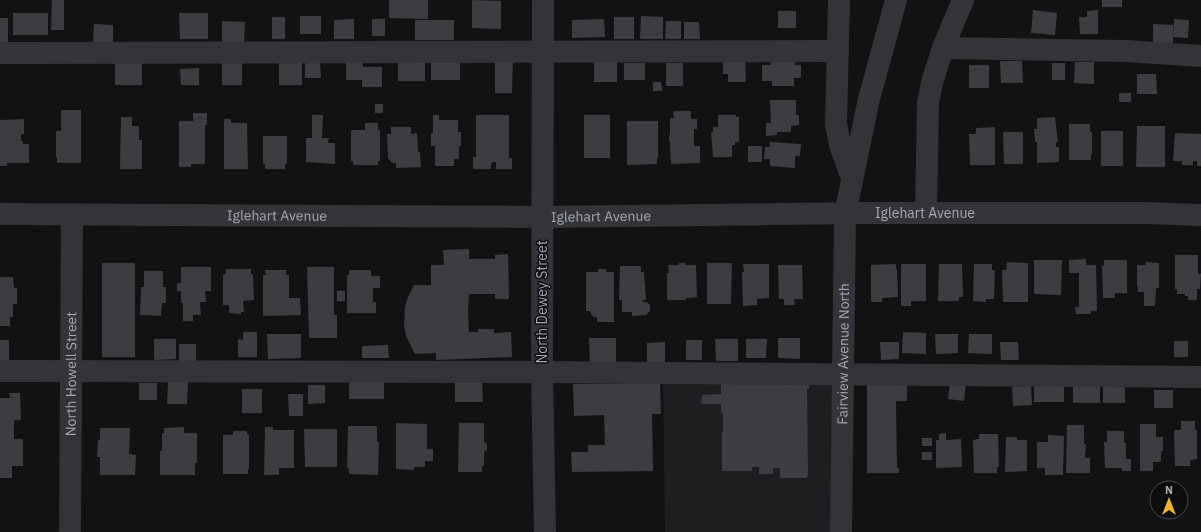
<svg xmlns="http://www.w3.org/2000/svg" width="1201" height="532" viewBox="0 0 1201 532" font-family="'IBM Plex Sans',sans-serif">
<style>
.built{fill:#1e1e20}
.building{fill:#3c3d40}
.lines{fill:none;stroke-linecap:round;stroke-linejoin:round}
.minor{stroke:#333338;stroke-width:22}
.labels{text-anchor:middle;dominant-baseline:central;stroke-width:3;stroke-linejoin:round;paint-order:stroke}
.street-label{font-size:14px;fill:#a3a8b4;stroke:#0d0d0e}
</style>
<rect width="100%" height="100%" fill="#121213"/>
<path class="built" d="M663,373L840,374V532H665Z"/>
<path class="building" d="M52,0H64V30H51Z
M389,0H428V19L389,18Z
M472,0L501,1V29L472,28Z
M1102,0H1122V7H1102Z
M1033,10L1057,13L1055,35L1031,33Z
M1098,10V34H1080L1079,17H1087V11Z
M778,11H796V28H778Z
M13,13H48V35H13Z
M179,13H208V39H180Z
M300,16H321V34H300Z
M641,16L663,17V39H640Z
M272,17H285V39H272Z
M614,17H634V39H614Z
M0,18H8V43H0Z
M354,19V39H334V20Z
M372,19H385V36H372Z
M604,19L605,37L572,38V20Z
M1174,19L1189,20L1188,38L1173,37Z
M415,20H454V40H415Z
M222,21L245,22L244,43H222Z
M666,21H681V39H665Z
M684,22H699L700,39H684Z
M94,24L113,25V42H93Z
M1153,24L1173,25V43H1153Z
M495,57H513L512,93H495Z
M431,58H460V80H431Z
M115,59H142V85H115Z
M279,59H302V85H279Z
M398,59H425V81H398Z
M594,59H617V82H594Z
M723,59H745L746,82H728V74H723Z
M305,60H320L321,78H305Z
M771,61H795V65H801V78H794V86H772V81H762V65H771Z
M1000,61H1022L1023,83H1001Z
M346,62H363V67H382V87H362V80H346Z
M1075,62H1094V84L1074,83Z
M222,63H242V85H222Z
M624,63H645V80H624Z
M666,63H683V86H666Z
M1052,63H1065V80H1052Z
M969,65H989V88H969Z
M199,68V85H181L180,69Z
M1137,74H1156L1157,94H1137Z
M653,82H661L662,91H653Z
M1119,93H1131V102H1119Z
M770,100H796V115H799V125L791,126V132H777V135L766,136V123H771Z
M375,104H383V113H375Z
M61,110H81V163H57V157H56V131H61Z
M673,111H691V119H697V129H694V146H700V163L671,164L670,143L669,141V136L670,134V118H674Z
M193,113H207V125H205V164H191V167H179V121H193Z
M312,115H323L322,138H329L328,143H335V164L306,162V138H312Z
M433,115H439V120H458V132H461V146H459V158L458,159H454V166H435V146H431V133H433Z
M476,115H509V158H512V169H496V162H494L491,163V169H473V157H476Z
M584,115H610V158H584Z
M718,115H736V117H739V142H735V145H732V157H713L711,132H713V127H718Z
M121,117H132V126H139V140H142V169H120Z
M1055,117L1058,142H1056V147H1059V162L1037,163V142H1035L1034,129H1037V118Z
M24,119V134H21V141H23V144H29V163H7V166H0V120Z
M224,119H231V123H247L248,169H224Z
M627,121H658V158H657V164L627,165Z
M365,123H378V130H380V161H378V165H353V161H351V130H365Z
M1069,124H1090V132H1092V154H1091V160H1069Z
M1137,126H1165V167H1136Z
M391,127H411V134L417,133L418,152H420L421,167L396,168V163H392L388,158L387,134H391Z
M995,127V165H970L969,134H976V128Z
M1101,131H1123V166H1101Z
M1003,132H1023V164H1004Z
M1175,133L1201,134V166H1197V161H1193V165H1182V161H1173Z
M263,136H287V164H285V169H265V164H263Z
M770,142L801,144L800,156H795V168L770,166V159H764L765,147H770Z
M748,146H762V162H748Z
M469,249V259H495V255L508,254L509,299H495V294H469L468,312L469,332H478V329H494V333L511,332L512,357L436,360V353L415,354L406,336L404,326L405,306L408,297L414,285H431V265H444L443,250Z
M1175,255H1198V274H1201L1200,289H1197V300H1188V296H1185V294H1177V289H1175Z
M1086,259V265H1096L1097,311H1091V314H1076L1075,307H1079V273H1069V260Z
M1034,260H1062L1061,295L1034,294Z
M1104,260H1127V293H1115V298H1103L1102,266H1104Z
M1007,262L1028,263V302H1003L1002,270H1006Z
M1146,262L1159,263V288H1156L1155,306H1144V292H1138V287H1137V265H1146Z
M102,263H135V357H102Z
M679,263H685V265H696L697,297L686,298V300H667V273H669L668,265H679Z
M707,263H732L731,304H707Z
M743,264H769V298L757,299V305L743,306L742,272H744Z
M896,264V269H897L898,297L882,298V302H871V265Z
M901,264H926V301H911V306H901Z
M939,264H962L963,297H959V301H938Z
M974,264H992V270H995L994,299H986V302L973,301Z
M778,265H802L803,299H794L795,305H784V299H779Z
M620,266H641V272H644L646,300H643V302H647L650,305V311L646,315L632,316V312H622V300H619Z
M181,267H211V291H205L206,302H200L201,315H193V321H183V303H181V291H177V283H181Z
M307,267H334V315H337V338H309Z
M226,269H251V274H253L254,300L243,301L244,312H241V314L229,313V305H223V274H226Z
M598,269H606V272H614V322H597V318L592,316L590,311H586V272H598Z
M265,270H286V275H289V298H300L301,315L263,316V275H266Z
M349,270H371V276H380V288H373V302H376V313H347V275H349Z
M144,271H163V287H166V303H162L161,316L140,315L141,287H144Z
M0,277H13L14,288H17V304H13V317H10V326H0Z
M337,291H345V301H337Z
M243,332H257V357H238V339L243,340Z
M903,332L926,333V354L902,353Z
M267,334H301V358L268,359Z
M935,334H958V353L936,354Z
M969,334H992V354L968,353Z
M589,338H616V364H590Z
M778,338H800V359L778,358Z
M154,339H176V359L154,360Z
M715,339H738V361H716Z
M746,339H767L766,358H746Z
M0,340H9V360H0Z
M686,340H702V360H686Z
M1174,341H1188V357H1174Z
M665,342V365H647V343Z
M880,342H899V359L881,360Z
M1000,342H1018L1019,360H1001Z
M179,344H196V362H179Z
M388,345L389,358H362V346Z
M349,377H384V399H349Z
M482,379L483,402H455V380Z
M1073,381H1100V403H1073Z
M168,382H188L187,404H167Z
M809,382V389H807L808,476H807V478H782L780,477V468H773V474H759V467H752V471H722V431H723V413H721V404H701L702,395L721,394V383Z
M950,382L966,383L964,401L948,399Z
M139,383H157V400H139Z
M660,383L661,414H652L653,471L572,472L571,452H588V445H605L604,415L574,416L573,384Z
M907,383V401H896L897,468H899V473H867V384Z
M1125,383V403H1103V384Z
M1034,384H1064V402H1034Z
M308,385H325V403L308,404Z
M1031,386L1032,405L1013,406L1012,387Z
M242,389H262V413H242Z
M1154,390H1173V408H1154Z
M9,393H20L21,420H14V439H23V466H12V478H0V398H10Z
M288,394H303V416H289Z
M1181,421H1195V430H1197V459L1190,460V466H1175L1174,430H1181Z
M396,423L427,424V449H433V461H425V467H414V470L396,469Z
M459,423H484V442L487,444V450L484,452V466H482V472H458Z
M1140,424H1156V437H1163V451H1161V462H1153V471H1140Z
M1067,425H1084V444H1086L1085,458H1090V473H1066Z
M348,426H377V442H379L378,475L349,474V468H347Z
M184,427V433H197V463H195V475H160V451H162V433H164V428Z
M265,427H273V430H294V468H279V475H264Z
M100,428H130L129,454L136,455L135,475H100V457H97L98,440H100Z
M304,429H337V467H305Z
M233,431H247V434H249V469H248V474H223V435H233Z
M1107,431H1124V443H1126V459H1131V471H1122V468H1105L1104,442H1107Z
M946,433V440L961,439L962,467L936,468V440H939V434Z
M979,434H998L999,467H997V473H974L973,440L979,439Z
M1048,435L1064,436L1063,475H1045V468H1037V442H1048Z
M1006,437H1017V440H1027V471L1005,472Z
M922,438H932V446H922Z
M922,452H932V460H922Z"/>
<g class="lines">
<g class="minor">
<path d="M543,0L542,372L545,532"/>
<path d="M839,0L836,124L840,145L852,178"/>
<path d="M943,48L1126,51L1201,56"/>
<path d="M0,53L838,51"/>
<path d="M926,213L928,102L933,79L943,48L963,0"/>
<path id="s1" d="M0,214L543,217L870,213H1145L1201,215"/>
<path d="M0,371L542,372L1201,377"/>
<path id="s2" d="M70,532L72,215"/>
<path id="s3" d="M841,532L845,214L869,99L896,0"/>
</g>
</g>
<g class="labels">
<g class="street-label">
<text stroke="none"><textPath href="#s1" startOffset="925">Iglehart Avenue</textPath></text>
<text stroke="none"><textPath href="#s1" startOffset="277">Iglehart Avenue</textPath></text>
<text stroke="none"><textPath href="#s1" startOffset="601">Iglehart Avenue</textPath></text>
<text transform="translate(542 302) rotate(-90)">North Dewey Street</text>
<text stroke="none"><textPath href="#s3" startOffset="178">Fairview Avenue North</textPath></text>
<text stroke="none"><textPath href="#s2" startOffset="158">North Howell Street</textPath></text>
</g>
</g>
<g transform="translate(1169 500)"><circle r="19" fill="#0d0d0e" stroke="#494b50"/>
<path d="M0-3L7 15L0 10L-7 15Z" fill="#f5b729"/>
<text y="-6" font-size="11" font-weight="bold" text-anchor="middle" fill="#a3a8b4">N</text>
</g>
</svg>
